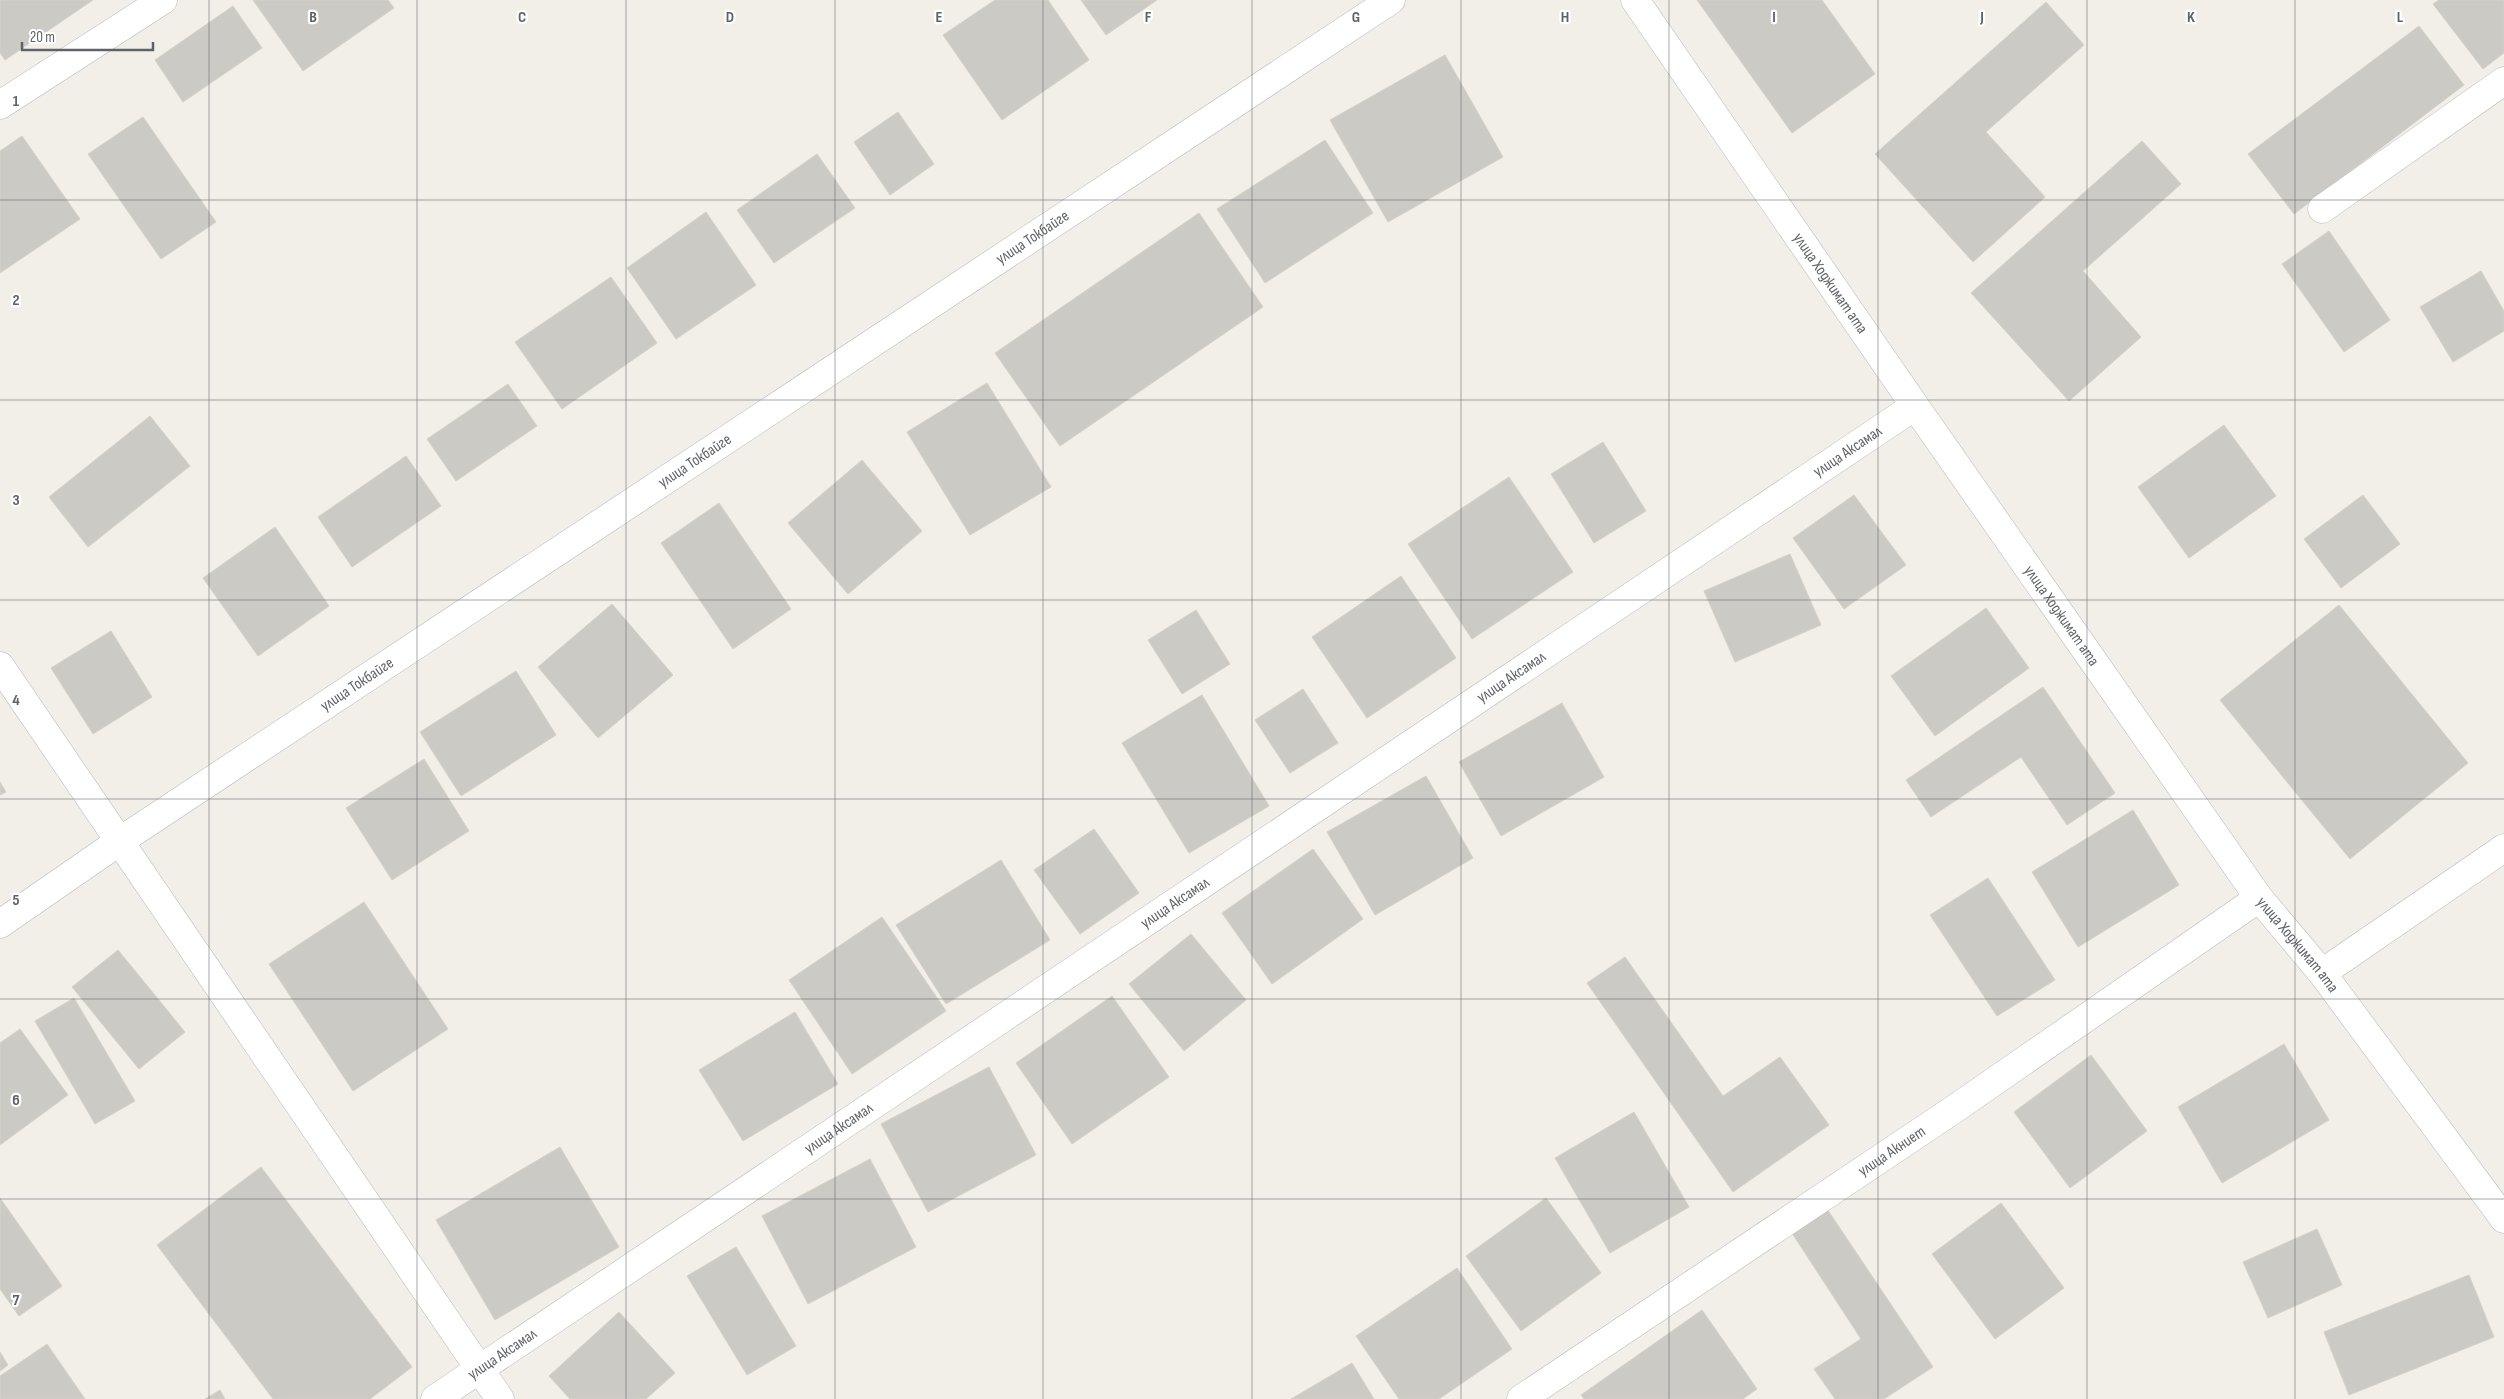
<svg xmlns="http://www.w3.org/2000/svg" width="2504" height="1399" viewBox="0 0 2504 1399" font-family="'Sofia Sans Condensed',sans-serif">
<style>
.building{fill:#cccac5;stroke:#d6d1c6}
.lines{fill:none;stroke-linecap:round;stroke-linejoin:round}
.minor-casing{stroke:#b5b8bc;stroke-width:29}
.minor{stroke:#fff;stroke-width:28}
.grid{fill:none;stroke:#5f6368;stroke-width:1;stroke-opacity:0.55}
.labels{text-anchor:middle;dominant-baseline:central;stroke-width:4.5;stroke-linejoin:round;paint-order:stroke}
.street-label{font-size:16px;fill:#5f6368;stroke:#fff}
.grid-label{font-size:16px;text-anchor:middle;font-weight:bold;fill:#5f6368;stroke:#fff;stroke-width:4.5;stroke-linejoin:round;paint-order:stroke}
</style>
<rect width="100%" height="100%" fill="#f1efe8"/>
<path class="building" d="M0,0H93L5,60L0,53Z
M253,0H388L394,8L303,71Z
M995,0H1048L1089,60L1002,120L943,35Z
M1081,0H1157L1106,35Z
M1697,0H1822L1875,74L1792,133Z
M2439,0H2504V53L2483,69L2433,4Z
M2046,2L2084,45L1986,132L2045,197L1973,262L1875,154Z
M233,6L262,48L183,102L155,60Z
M2419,26L2464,85L2294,214L2248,154Z
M1445,55L1503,157L1388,222L1330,120Z
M898,112L934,164L890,195L854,142Z
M143,117L216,222L161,259L88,154Z
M22,136L80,219L0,273V151Z
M1325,140L1373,213L1265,283L1217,209Z
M2142,141L2181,184L2083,271L2141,337L2069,401L1971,293Z
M817,154L855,208L774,263L737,210Z
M706,212L756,285L676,339L627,268Z
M1199,213L1263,307L1060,446L995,353Z
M2329,231L2390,320L2344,352L2282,264Z
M2481,271L2504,311V331L2453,362L2420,307Z
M611,277L657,343L562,409L515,342Z
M987,383L1051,487L970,535L907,432Z
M508,384L537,426L456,481L427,439Z
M150,416L190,466L88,547L49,497Z
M2224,425L2276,496L2189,558L2138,487Z
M1603,442L1646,511L1594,543L1551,474Z
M406,456L441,506L352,567L318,517Z
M862,460L922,531L848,594L788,523Z
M1509,477L1573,572L1472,639L1408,544Z
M1854,495L1906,565L1844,609L1793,538Z
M2363,495L2400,544L2341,588L2304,539Z
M719,503L791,609L733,649L661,543Z
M275,527L329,606L258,656L203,578Z
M1790,554L1821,625L1735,662L1704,591Z
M1401,576L1456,658L1367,718L1312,637Z
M612,604L673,675L598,738L538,667Z
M2339,605L2468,763L2350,859L2220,700Z
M1986,608L2029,668L1935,736L1891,676Z
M1196,610L1230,664L1182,694L1148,640Z
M111,631L152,697L93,734L51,668Z
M516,671L556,735L461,796L420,732Z
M2043,687L2115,793L2067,825L2021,757L1931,817L1906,780Z
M1303,689L1338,743L1290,773L1255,720Z
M1202,695L1269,806L1189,853L1122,743Z
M1562,703L1604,777L1501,836L1459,762Z
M424,759L469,831L392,880L346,808Z
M1426,776L1473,858L1375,915L1327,832Z
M0,782L6,792L0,795Z
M2133,810L2179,885L2078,947L2032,872Z
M1094,829L1139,893L1080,934L1034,870Z
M1313,849L1363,919L1272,984L1222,913Z
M1001,860L1050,940L946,1004L896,925Z
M1988,878L2055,980L1997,1016L1930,915Z
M364,902L448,1029L353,1091L269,964Z
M882,917L946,1011L852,1074L789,980Z
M1191,934L1246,1000L1184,1051L1129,984Z
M118,950L185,1032L139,1069L72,987Z
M1625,957L1723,1096L1780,1057L1829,1125L1733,1192L1587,983Z
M1112,996L1169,1077L1072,1144L1016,1063Z
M74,998L135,1101L95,1124L35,1021Z
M795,1012L838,1084L743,1141L699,1070Z
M20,1029L68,1095L0,1145V1043Z
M2284,1044L2329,1120L2222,1183L2178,1107Z
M2091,1055L2147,1131L2070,1188L2014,1112Z
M989,1067L1036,1155L928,1212L881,1124Z
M1634,1112L1689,1207L1610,1253L1555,1158Z
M560,1147L619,1247L495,1320L436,1220Z
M870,1159L916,1247L808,1304L762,1216Z
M261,1167L412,1367L370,1399H273L157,1245Z
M0,1198L62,1286L19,1316L0,1289Z
M1546,1198L1601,1273L1521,1331L1466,1256Z
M2001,1203L2064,1288L1995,1339L1932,1254Z
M1825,1206L1933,1367L1884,1399H1835L1814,1369L1861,1339L1788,1227Z
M2317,1229L2342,1285L2268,1318L2243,1262Z
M736,1247L796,1346L747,1375L687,1276Z
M1457,1268L1512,1349L1439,1399H1399L1356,1336Z
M2469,1275L2494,1337L2349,1395L2324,1332Z
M1702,1310L1757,1389L1743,1399H1584L1581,1395Z
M619,1312L675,1373L646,1399H570L549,1376Z
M47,1344L85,1399H0V1376Z
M0,1352L8,1365L0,1371Z
M1352,1363L1374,1399H1291Z
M220,1390L225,1399H205Z"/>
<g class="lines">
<g class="minor-casing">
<g id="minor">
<path id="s1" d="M1635,0L1915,406L2259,898L2322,973L2504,1219"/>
<path d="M0,105L163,0"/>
<path d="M2322,209L2504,81"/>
<path d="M0,666L500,1399"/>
<path id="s2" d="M0,924L120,841L1391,0"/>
<path d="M2322,973L2504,848"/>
<path id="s3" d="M435,1399L1915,406"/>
<path id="s4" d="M1521,1399L1953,1110L2259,898"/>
</g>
</g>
<use href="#minor" class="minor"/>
</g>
<path class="grid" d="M209,0V1399M417,0V1399M626,0V1399M835,0V1399M1043,0V1399M1252,0V1399M1461,0V1399M1669,0V1399M1878,0V1399M2087,0V1399M2295,0V1399M0,200H2504M0,400H2504M0,600H2504M0,799H2504M0,999H2504M0,1199H2504"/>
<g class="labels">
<g class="street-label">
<text stroke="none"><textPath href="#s2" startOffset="1240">улица Токбайге</textPath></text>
<text stroke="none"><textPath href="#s1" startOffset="344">улица Ходжимат ата</textPath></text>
<text stroke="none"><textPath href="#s3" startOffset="1701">улица Аксамал</textPath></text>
<text stroke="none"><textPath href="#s2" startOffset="835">улица Токбайге</textPath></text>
<text stroke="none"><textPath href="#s1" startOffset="749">улица Ходжимат ата</textPath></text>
<text stroke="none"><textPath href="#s3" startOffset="1296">улица Аксамал</textPath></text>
<text stroke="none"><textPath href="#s2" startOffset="430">улица Токбайге</textPath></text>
<text stroke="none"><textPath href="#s3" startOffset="891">улица Аксамал</textPath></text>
<text stroke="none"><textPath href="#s1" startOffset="1154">улица Ходжимат ата</textPath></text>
<text stroke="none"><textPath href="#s3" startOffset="486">улица Аксамал</textPath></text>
<text stroke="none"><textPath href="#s4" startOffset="446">улица Акниет</textPath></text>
<text stroke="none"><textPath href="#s3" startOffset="81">улица Аксамал</textPath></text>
</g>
</g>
<g class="grid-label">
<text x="313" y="22">B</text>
<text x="522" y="22">C</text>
<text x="730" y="22">D</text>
<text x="939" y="22">E</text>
<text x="1148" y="22">F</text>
<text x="1356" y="22">G</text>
<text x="1565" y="22">H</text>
<text x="1774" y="22">I</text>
<text x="1982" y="22">J</text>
<text x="2191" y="22">K</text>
<text x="2400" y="22">L</text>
<text x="16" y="106">1</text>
<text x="16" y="305">2</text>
<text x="16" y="505">3</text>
<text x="16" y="705">4</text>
<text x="16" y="905">5</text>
<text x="16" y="1105">6</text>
<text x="16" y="1305">7</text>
</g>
<path d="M22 42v8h131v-8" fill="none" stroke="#5f6368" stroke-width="2.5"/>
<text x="30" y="42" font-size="15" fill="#5f6368" stroke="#ffffff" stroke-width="4" paint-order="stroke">20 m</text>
</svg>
